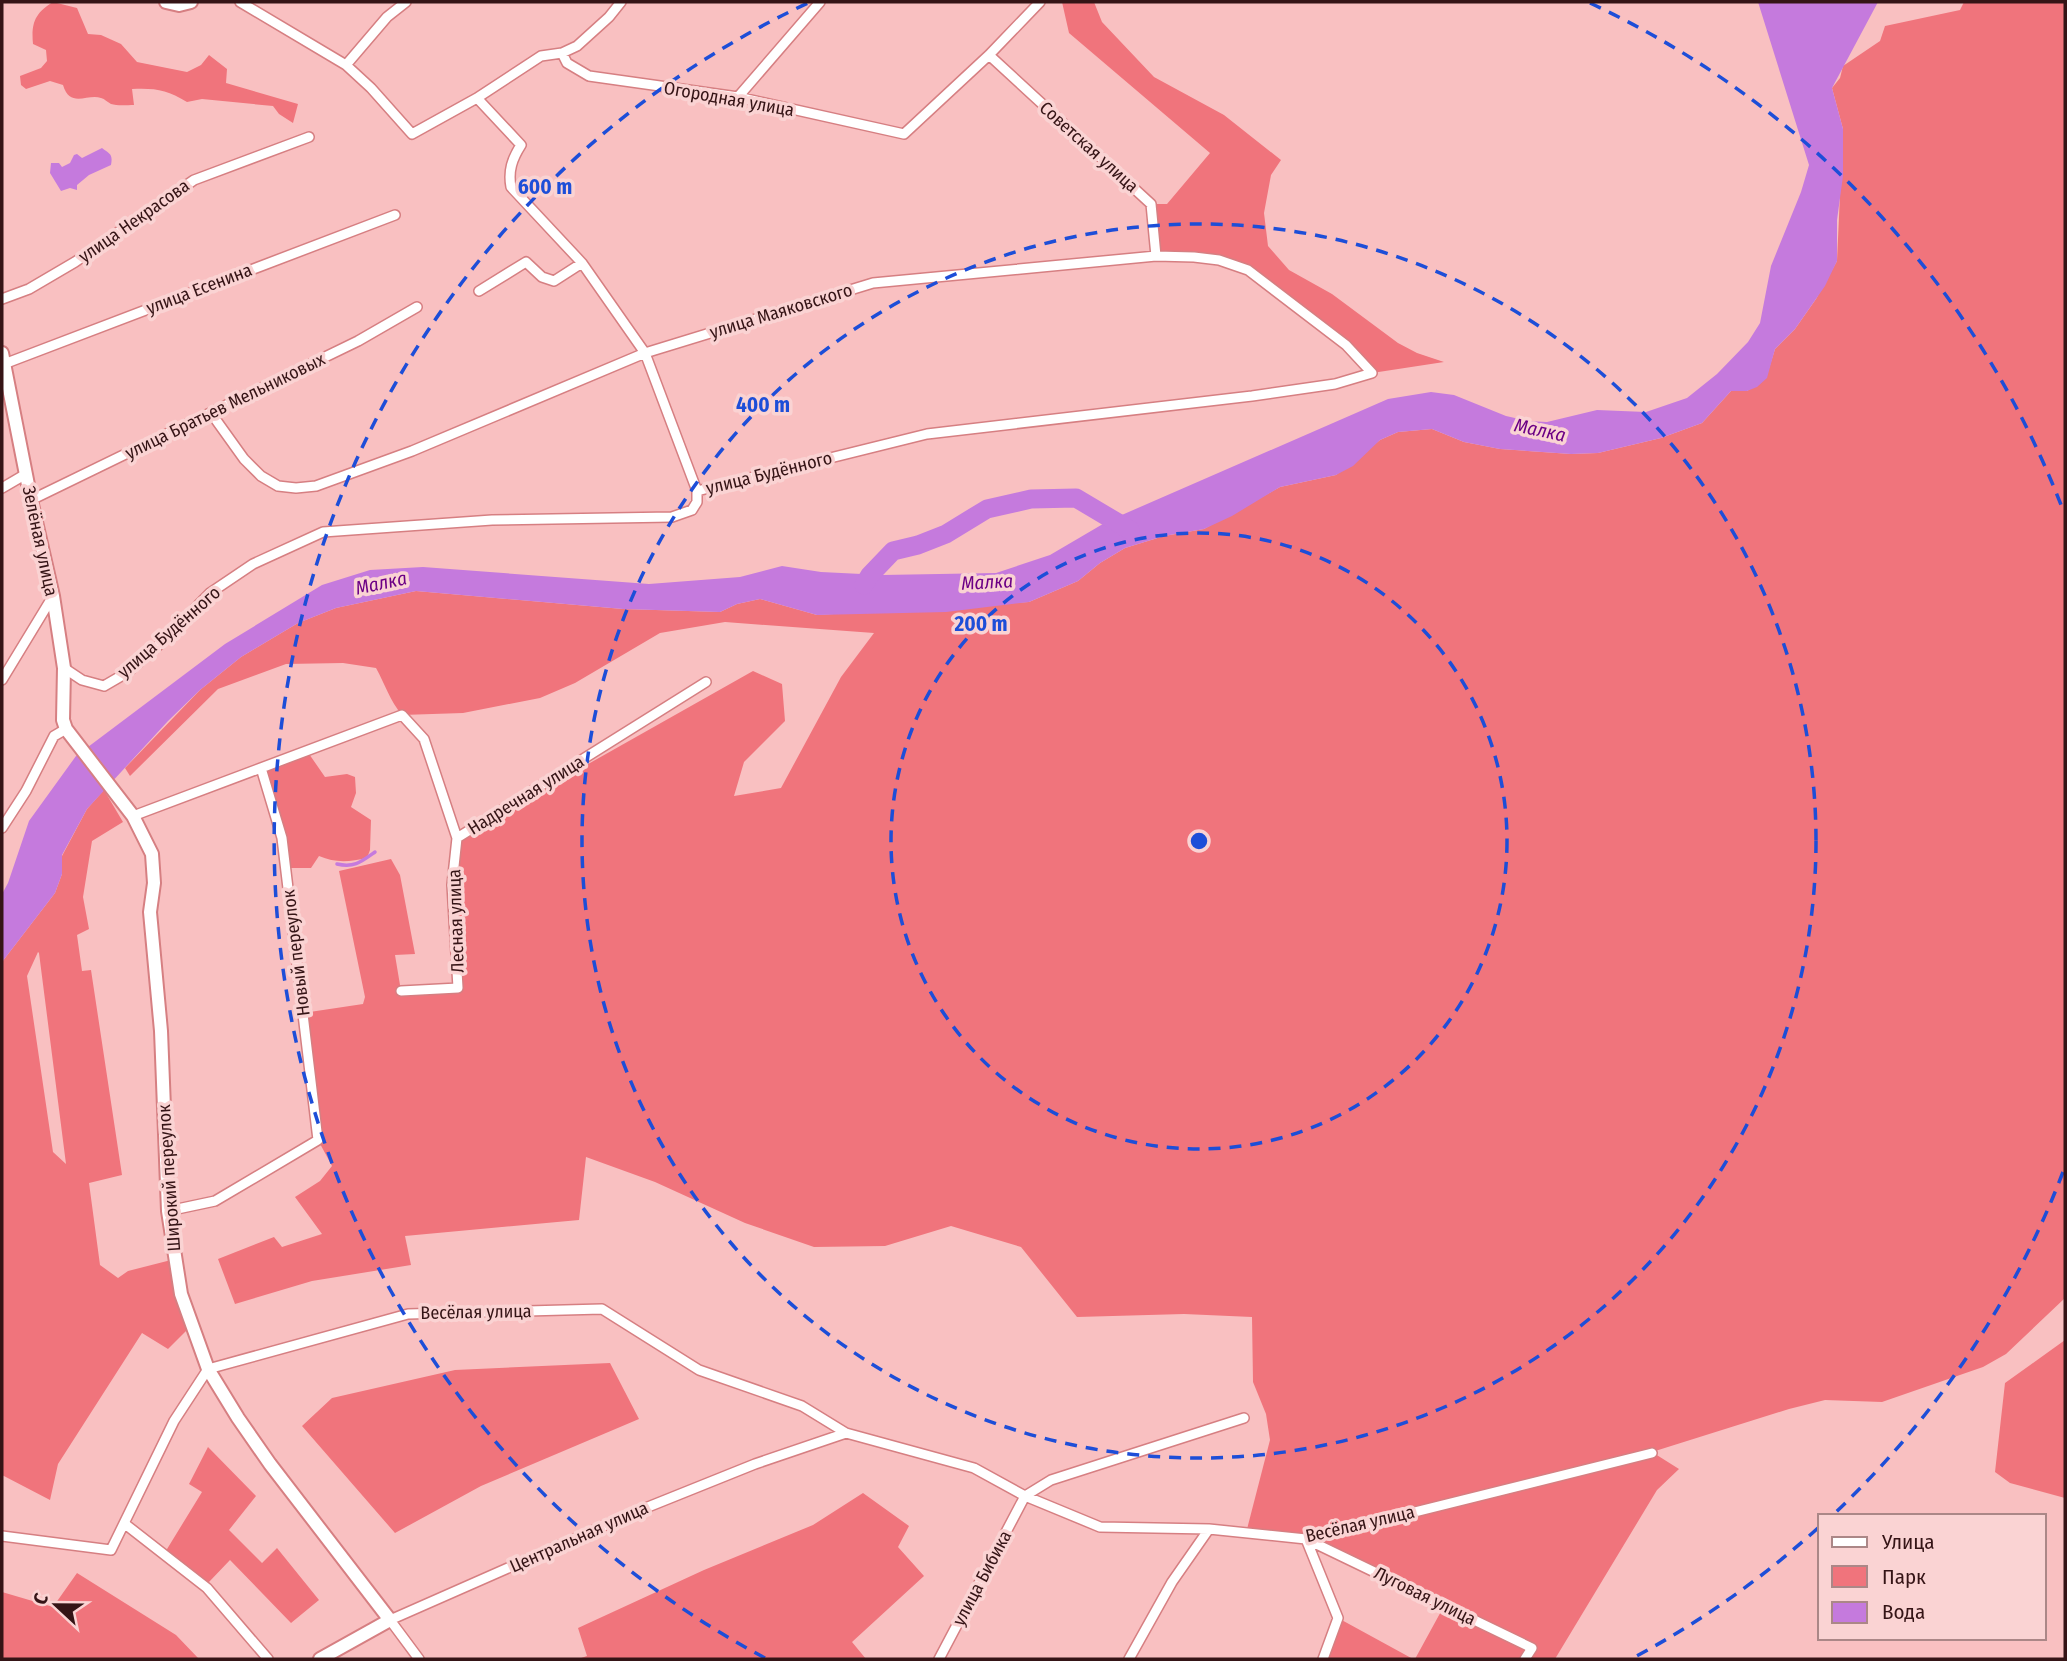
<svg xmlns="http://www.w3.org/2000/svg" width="2067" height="1661" viewBox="0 0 2067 1661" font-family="'Fira Sans Condensed',sans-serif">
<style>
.green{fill:#f0747c;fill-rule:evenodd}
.water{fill:#c57add}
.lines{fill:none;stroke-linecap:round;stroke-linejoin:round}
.stream{stroke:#c57add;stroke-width:3.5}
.river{stroke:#c57add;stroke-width:19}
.street-casing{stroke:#d67f82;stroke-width:12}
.secondary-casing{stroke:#d67f82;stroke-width:16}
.street{stroke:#fff;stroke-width:9}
.secondary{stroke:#fff;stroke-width:12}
.ring{fill:none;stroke:#1d4ed8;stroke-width:3.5;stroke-dasharray:12 9}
.labels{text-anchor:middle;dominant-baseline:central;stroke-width:7;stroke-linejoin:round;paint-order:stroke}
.street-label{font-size:18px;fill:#351416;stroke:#fad3d3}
.water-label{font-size:19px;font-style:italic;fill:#6c0085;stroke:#fad3d3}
.centre{fill:#1d4ed8;stroke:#fad3d3;stroke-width:3.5}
.ring-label{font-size:21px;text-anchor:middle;font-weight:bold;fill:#1d4ed8;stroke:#fad3d3;stroke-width:7;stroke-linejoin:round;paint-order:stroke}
</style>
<rect width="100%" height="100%" fill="#f9c0c1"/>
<path class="green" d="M53,2L77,8L88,34L101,35L121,44L137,62L187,72L201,65L209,55L227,69L226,83L298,104L293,123L279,114L273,106L202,99L187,102C167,90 156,88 132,89L134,105C127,105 117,106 111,104C107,102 105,99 101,98C88,93 70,109 63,85L50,81L26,89L21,85L20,76L41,68L47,61L46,50L33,44C31,23 35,13 53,2Z
M1062,2H1094L1102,22L1154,77L1224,115L1281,160L1271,175L1264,213L1268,246L1289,270L1332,294L1398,343L1417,353L1444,362L1372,373L1346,345L1248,270L1219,260L1156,256L1151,204H1167L1210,153L1069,33Z
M1964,2H2065V1298L2006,1354L1983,1367L1882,1402L1825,1400L1789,1409L1652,1452L1679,1469L1657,1490L1555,1659H1415L1444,1606L1306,1539L1246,1533L1270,1440L1266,1414L1253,1382L1252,1317L1184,1314L1077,1317L1021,1247L951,1226L885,1246L814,1247L745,1223L655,1182L586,1157L579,1220L405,1236L411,1265L312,1281L235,1304L218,1259L274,1237L282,1247L322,1234L295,1197L320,1181L332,1166L318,1140L303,1013L363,1004L365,997L339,871L391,859L400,875L415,954L395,955L401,991L458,988L452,885L457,838L753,671L782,684L785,721L744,762L734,796L781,788L841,677L874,633L725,622L660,633L575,683L540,698L463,713L402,715C390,701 385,684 376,668L343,663L286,664L218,689L130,776L125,768L200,690L241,657L298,623L336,608L416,591L623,609L720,612L737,604L760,599L817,615L1029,602L1078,581L1100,563L1125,548L1164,536L1204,529L1280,487L1336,475L1380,440L1398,432L1432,429L1464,442L1500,449L1571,454L1598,453L1661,438L1702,423L1731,391H1747L1766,378L1775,349L1795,329L1816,299L1837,261L1843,129L1832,88L1840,78L1843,66L1880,41L1885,26L1960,10Z
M307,751L325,777L347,774L355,777L356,793L351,807L371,820L370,850L367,858C349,862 335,863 319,856L311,868H286L261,768Z
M104,790L123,822L92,841L83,897L89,929L77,935L82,971L91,970L122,1175L89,1183L100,1265L118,1278L128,1271L175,1259L192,1325L168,1349L142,1333L58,1464L50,1500L2,1475V962L55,893L62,874V856L87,809ZM38,952L39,953L66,1164L53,1152L27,976Z
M2065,1340V1498L2010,1483L1995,1472L2005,1383Z
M610,1363L639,1419L481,1486L395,1533L302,1426L332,1398L455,1370Z
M208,1447L256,1496L229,1530L262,1563L277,1548L319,1600L291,1623L230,1560L209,1582L202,1584L164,1554L202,1492L189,1484Z
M863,1493L909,1526L898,1547L924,1576L852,1642L866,1659H578L587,1656L578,1628L704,1570L813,1525Z
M77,1573L176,1635L199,1659H2V1592L53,1607Z
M1338,1618L1413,1659H1323Z"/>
<path class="water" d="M1758,2H1878L1832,88L1843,129V176L1837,220V261L1825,286L1795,329L1775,349L1767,378L1757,387L1747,391H1731L1702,423L1661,438L1598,453L1571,454L1500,449L1464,442L1432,429L1398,432L1380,440L1353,466L1336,475L1280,487L1232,516L1204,529L1164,536L1125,548L1100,563L1078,581L1029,602L946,612L817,615L760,599L737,604L720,612L623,609L416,591L336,608L298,623L241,657L200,690L168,721L87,809L62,855V874L55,893L2,962V894L8,883L29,821L76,756L225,644L322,585L370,570L423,567L649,584L740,577L782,566L821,572L882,575L996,573L1050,555L1108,521L1388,399L1431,392L1454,395L1506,416L1528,421L1547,422L1597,410L1646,412L1687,398L1717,374L1748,342L1760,323L1771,266L1801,192L1809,165Z
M102,148C110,154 113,154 111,165L89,175L77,185V190L70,188L61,191L50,173L51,163H59L62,167L70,163L74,155L77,154L82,158Z"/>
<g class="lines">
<path class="stream" d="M337,864C354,868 361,862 375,852"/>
<path class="river" d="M864,585L870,575L893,551L918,545L946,534L987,509L1031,499L1076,498L1130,530"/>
<g class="street-casing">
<path id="street" d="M240,2L346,65L371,88L412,134L477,98L521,145C512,159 508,171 511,187L582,263L645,353L697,491
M562,53L567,63L589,76L738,97L904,134L989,55L1040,2
M989,55L1151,204L1156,256
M346,65L387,17L406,2
M738,97L820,2
M477,98L541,56L562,53L577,46L609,17L621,2
M479,291L526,262L542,277L554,281L582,263
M2,299L29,289L75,262L194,180L309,137
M4,364L395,215
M2,488L26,474
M31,500L358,341L417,307
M64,668L82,680L104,686L128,672L160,644L210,593L253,564L323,532L492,520L672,517L692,510L697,502V491L927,434L1252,396L1335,384L1372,373L1346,345L1248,270L1219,260L1194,257L1156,256L873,283L645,353L412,451L316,486L296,488L278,486L261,476L244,459L211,413
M2,680L53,596
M133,816L402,715L424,739L457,838L706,682
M2,828L26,791L54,736L66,729
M401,991L458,988L452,885L457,838
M168,1211L215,1201L318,1140L282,838L261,768
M125,1524L207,1588L268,1659
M2,1536L111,1550L174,1421L208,1369L408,1314L602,1309L699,1370L802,1406L846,1433L974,1468L1025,1496L1051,1480L1244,1418
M1306,1539L1532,1648L1525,1659
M1306,1539L1338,1618L1323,1659
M419,1659L390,1620L633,1513L755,1464L846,1433
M939,1659L1025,1496L1100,1527L1209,1529L1306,1539L1652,1453
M1129,1659L1172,1582L1209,1529"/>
</g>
<g class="secondary-casing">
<path id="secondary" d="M166,2L179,5L191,2
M2,353L31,500L53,596L64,668L63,720L66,729L133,816L152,854L154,883L150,912L161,1031L168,1211L181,1294L208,1369L238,1418L270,1464L390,1620L320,1659"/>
</g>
<use href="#street" class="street"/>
<use href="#secondary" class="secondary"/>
</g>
<g class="ring">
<circle cx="1199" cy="841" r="308"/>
<circle cx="1199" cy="841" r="617"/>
<path d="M2063 1172A925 925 0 0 1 1836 1512M1818 1528A925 925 0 0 1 1633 1658M765 1658A925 925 0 0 1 808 3M1590 3A925 925 0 0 1 2063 510"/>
</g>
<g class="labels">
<g class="street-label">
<text transform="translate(729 99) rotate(10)">Огородная улица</text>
<text transform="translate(1089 147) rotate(42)">Советская улица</text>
<text transform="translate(134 221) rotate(-35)">улица Некрасова</text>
<text transform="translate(199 289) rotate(-21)">улица Есенина</text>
<text transform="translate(781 311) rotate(-17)">улица Маяковского</text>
<text transform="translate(225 406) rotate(-26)">улица Братьев Мельниковых</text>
<text transform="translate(769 473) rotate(-14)">улица Будённого</text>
<text transform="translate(40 541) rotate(78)">Зелёная улица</text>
<text transform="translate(169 632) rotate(-41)">улица Будённого</text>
<text transform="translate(526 795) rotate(-32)">Надречная улица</text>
<text transform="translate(456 921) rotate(-92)">Лесная улица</text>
<text transform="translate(296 953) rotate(-97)">Новый переулок</text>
<text transform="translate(169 1178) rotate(-94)">Широкий переулок</text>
<text transform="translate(476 1312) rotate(-1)">Весёлая улица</text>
<text transform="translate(1360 1524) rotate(-13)">Весёлая улица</text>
<text transform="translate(579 1537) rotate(-24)">Центральная улица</text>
<text transform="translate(982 1578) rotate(-62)">улица Бибика</text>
<text transform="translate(1425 1596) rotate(26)">Луговая улица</text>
</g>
<g class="water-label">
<text transform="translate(1540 430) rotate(12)">Малка</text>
<text transform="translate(987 582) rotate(-3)">Малка</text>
<text transform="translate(381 583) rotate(-12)">Малка</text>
</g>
</g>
<circle cx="1199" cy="841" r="10" class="centre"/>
<g class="ring-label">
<text x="545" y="194">600 m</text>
<text x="763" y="412">400 m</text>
<text x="981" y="631">200 m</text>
</g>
<rect width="2067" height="1661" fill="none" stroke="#351416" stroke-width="7"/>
<rect x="1818" y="1514" width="228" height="126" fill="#fad3d3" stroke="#ab8787" stroke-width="2"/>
<rect x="1832" y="1537" width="35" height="10" fill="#ffffff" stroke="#ab8787" stroke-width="2"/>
<text x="1882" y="1549" font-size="21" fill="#351416">Улица</text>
<rect x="1832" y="1566" width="35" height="21" fill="#f0747c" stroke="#ab8787" stroke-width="2"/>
<text x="1882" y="1584" font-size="21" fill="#351416">Парк</text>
<rect x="1832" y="1602" width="35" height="21" fill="#c57add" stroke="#ab8787" stroke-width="2"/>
<text x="1882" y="1619" font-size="21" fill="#351416">Вода</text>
<g transform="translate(56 1605) rotate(292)" stroke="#fad3d3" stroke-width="5" paint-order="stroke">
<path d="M0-5L12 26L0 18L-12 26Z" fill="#351416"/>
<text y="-10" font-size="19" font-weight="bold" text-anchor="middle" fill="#351416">С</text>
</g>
</svg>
